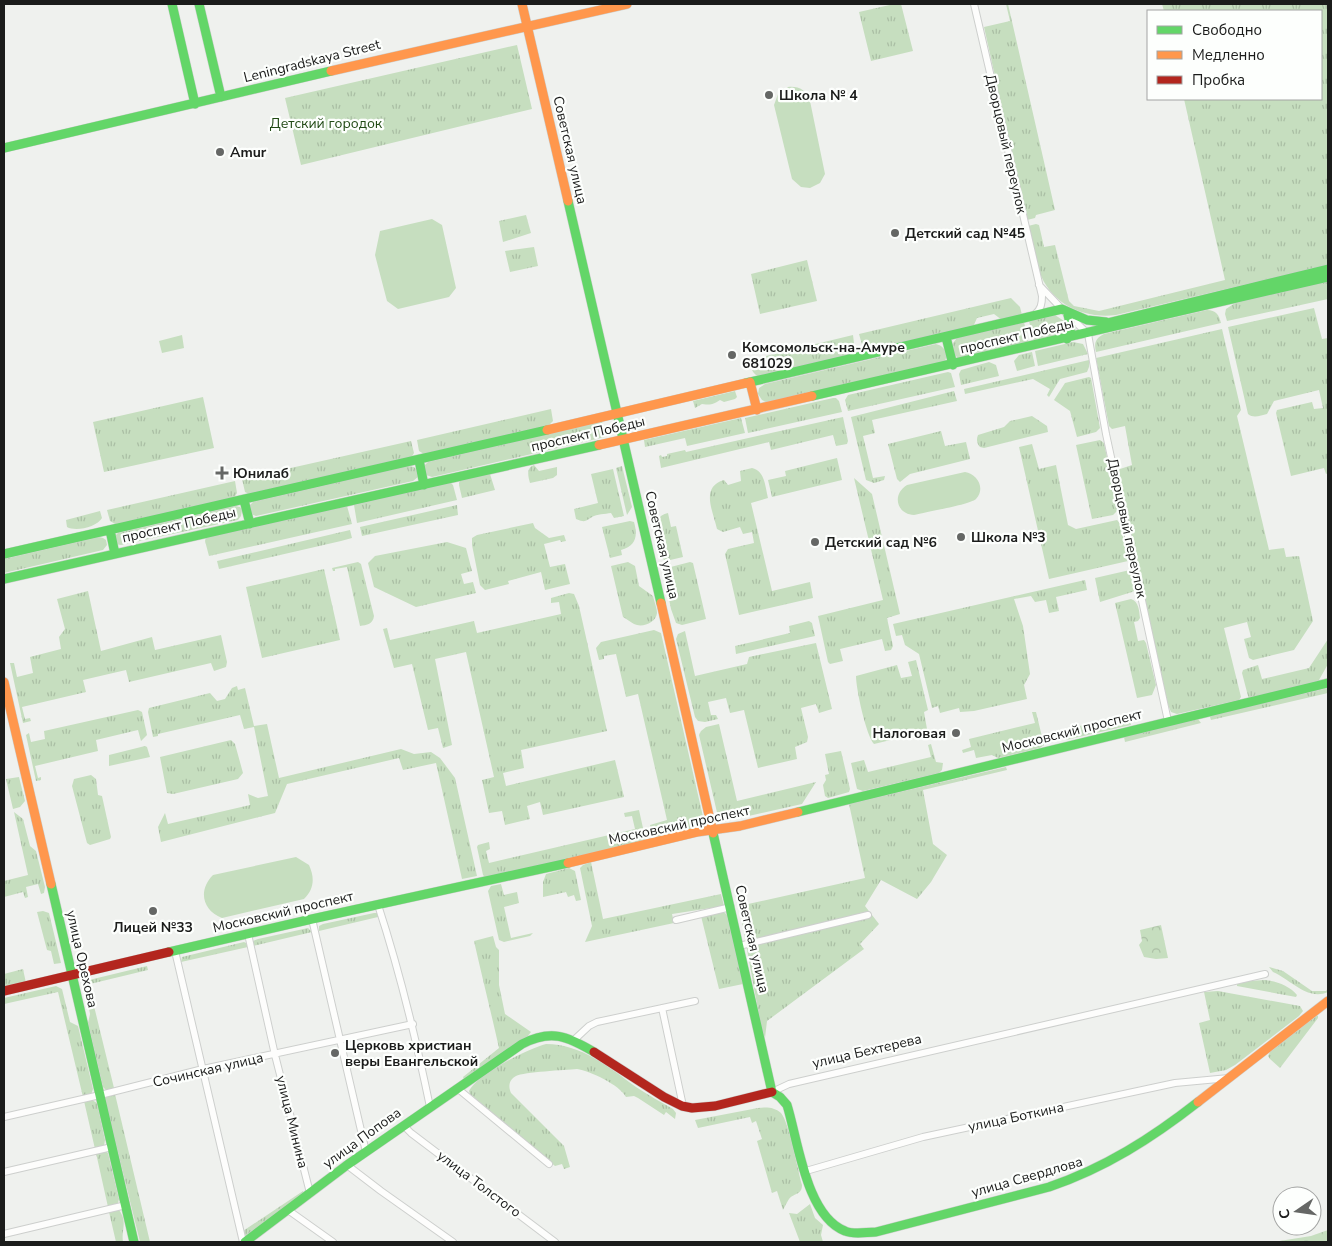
<svg xmlns="http://www.w3.org/2000/svg" width="1332" height="1246" viewBox="0 0 1332 1246" font-family="'Nunito Sans',sans-serif">
<style>
.grass{fill:url(#grass-tufts)}
.forest{fill:url(#forest-crowns)}
.pitch{fill:#c6debf}
.lines{fill:none;stroke-linecap:round;stroke-linejoin:round}
.street-casing{stroke:#cdcfcd;stroke-width:8}
.fast-casing{stroke:#cdcfcd;stroke-width:10}
.slow-casing{stroke:#cdcfcd;stroke-width:10}
.jam-casing{stroke:#cdcfcd;stroke-width:10}
.street{stroke:#fdfdfc;stroke-width:6}
.fast{stroke:#63d668;stroke-width:9}
.slow{stroke:#ff974d;stroke-width:9}
.jam{stroke:#b3261e;stroke-width:9}
.poi-dot{fill:#656765;stroke:#fdfffd;stroke-width:2}
.labels{text-anchor:middle;dominant-baseline:central;stroke-width:4.5;stroke-linejoin:round;paint-order:stroke}
.street-label{font-size:14px;fill:#1b1c1b;stroke:#fdfffd}
.poi-label{font-size:14px;font-weight:bold;fill:#1b1c1b;stroke:#fdfffd;text-anchor:start}
.park-label{font-size:14px;fill:#214a15;stroke:#fdfffd}
</style>
<defs>
<pattern id="grass-tufts" width="24" height="20" patternUnits="userSpaceOnUse" patternTransform="scale(1.25)"><rect width="24" height="20" fill="#c6debf"/><path d="M3 7l-1-3M5 7V3M7 7l1-3M15 17l-1-3M17 17v-4M19 17l1-3" fill="none" stroke="#aabea4"/></pattern>
<pattern id="forest-crowns" width="20" height="18" patternUnits="userSpaceOnUse" patternTransform="scale(1.25)"><rect width="20" height="18" fill="#c6debf"/><path d="M2 6a3 3 0 1 1 6 0M12 15a3 3 0 1 1 6 0" fill="none" stroke="#aabea4"/></pattern>
</defs>
<rect width="100%" height="100%" fill="#eff1ee"/>
<path class="grass" d="M894,4H901L913,51L871,61L859,12Z
M1006,4H1008L1055,210L1036,215L1035,218L1027,220L984,27L1010,21Z
M1162,4H1328V265L1116,315C1083,319 1051,304 1039,271C1033,257 1031,240 1028,226L1036,224L1039,225L1044,247L1055,245L1069,301L1074,306L1099,311L1225,280L1184,99H1321V11H1164Z
M517,45L532,109L301,165L285,98Z
M526,215L531,233L503,242L499,221Z
M534,247L538,266L510,272L505,251Z
M807,260L817,301L760,314L751,274Z
M1323,282H1328V299L1227,321L1225,314L1226,309L1235,303Z
M1011,298L1020,307L1022,315L1002,320L994,314L977,318L973,327L868,351C862,347 861,341 859,334Z
M1314,308L1322,339L1328,338V473L1326,474L1324,468L1291,476L1276,413L1277,410L1312,402L1314,409L1323,408L1319,390L1274,401L1267,414C1261,415 1254,419 1248,414L1228,327Z
M1207,310C1216,310 1219,315 1221,323L1096,352C1094,344 1095,338 1104,334Z
M1055,315L1064,321C1066,327 1065,331 1061,336L1034,342L1029,321Z
M1024,322L1029,344L959,359L954,354L953,343L957,338Z
M1222,329L1241,410L1237,416L1269,550L1284,548L1286,557L1299,556L1313,621L1294,650L1253,660L1249,658L1244,639L1251,637L1247,622L1224,628L1241,697L1239,700L1177,714L1171,712L1168,705L1117,470L1132,465L1125,426L1112,429L1109,426L1096,358Z
M853,335L855,351L851,356L758,376C751,373 751,366 750,360Z
M1073,342L1083,344L1088,354L1038,366L1035,351Z
M936,344C945,346 950,355 943,364L770,404L762,400L758,394L759,388L765,384Z
M1032,352L1035,366L1017,371L1014,361L1019,355Z
M1089,360V367L1087,372L1060,379L1049,397L1047,395L1050,389L1033,379L965,394L964,389Z
M989,362L996,365L999,376L961,385L959,374L961,370Z
M948,372L951,373L955,387L848,411L845,400L848,395Z
M1089,377L1091,378L1100,428L1096,432L1077,437L1070,411L1054,400L1065,383Z
M735,391L737,397L735,399L724,402L720,400C712,405 711,405 702,404L695,408L693,401Z
M954,391L957,401L872,420L875,433L863,436L873,478L885,476L884,480L874,483L866,480L851,417Z
M203,397L214,448L104,472L93,422Z
M833,398H836L839,401L842,412L748,433L745,418Z
M551,409L553,421L548,426L424,454L419,451L417,440Z
M1032,416L1047,426L1048,432L984,448L980,447C977,443 976,440 978,435L1004,427L1010,421Z
M843,417L848,441L847,444L836,446L833,435L771,450L769,442L661,468L659,456L661,455L662,457L667,456V454L685,450L686,452Z
M741,418L745,433L687,446L685,438L645,447L644,440Z
M602,421L605,437L432,477L426,475L424,466L428,462Z
M941,431L945,446L966,442L970,459L910,474L900,482L897,479L888,444Z
M1100,440L1104,443L1118,510L1113,515L1092,519L1076,445Z
M411,441L414,453L411,458L249,494L245,492L242,479Z
M1032,444L1039,469L1056,465L1068,525L1076,529L1117,520L1120,523L1128,561L1049,579L1019,447Z
M837,458L842,480L772,497L768,480L786,476L785,471Z
M534,465L539,471L557,467V475L553,478L530,483C528,476 526,468 534,465Z
M408,466L414,467L418,471V477L413,481L256,516L251,514L250,505L253,502Z
M622,466L632,507L627,515L616,468Z
M752,468C765,471 765,486 768,498L751,503L772,591L810,582L813,598L739,615L725,554L728,549L754,543L752,532L743,534L740,527L723,532L717,529C713,511 700,487 724,480L728,485L741,481L740,471Z
M613,469L624,516L614,518L611,513C605,514 597,514 592,517C585,521 586,523 576,519L574,509L598,503L591,474Z
M490,474L495,490L462,498L459,485L460,480Z
M854,478L872,494L900,614L887,618L893,646L891,650L885,651L882,639L840,649L843,661L830,664L828,662L818,616L883,600Z
M235,481L237,493L234,498L117,525L110,521L107,510Z
M450,482L453,485L457,500L357,523L354,505Z
M457,505L458,515L362,536L360,527Z
M235,506L240,507L242,510L241,516L238,520L121,545L115,544L114,537L118,533Z
M347,506L352,524L209,556L205,541L206,537Z
M100,511L102,518C97,527 76,532 67,527L66,520Z
M668,513L671,527L676,526L683,557L666,561L660,557C657,543 647,518 668,513Z
M630,521L634,522C638,536 636,546 621,550L622,555L610,558L602,527Z
M533,523L535,528L549,538L564,535L566,541L561,542L560,540L544,544L550,567L565,564L570,584L545,590L541,572L508,581L509,584L485,590L480,585L472,545V538L477,535Z
M350,530L352,538L341,541L219,569L217,561Z
M99,537L103,538L106,540L107,545L103,550L4,573V559Z
M447,542L466,548L472,571L461,574L464,584L473,582L476,593L416,607L374,587L368,563L375,556Z
M358,562L361,564L374,616C373,624 367,625 360,626L347,567L335,569V571H333L332,568Z
M628,562L635,566L639,586L653,596C654,601 657,608 657,613C656,623 642,628 634,624C630,622 627,619 623,617L611,566Z
M690,562L693,563L706,619L682,625L676,623L671,609L663,569Z
M324,569L340,640L262,658L246,587Z
M1130,570L1134,591L1132,592L1100,602L1095,578Z
M1085,580L1087,590L1056,597L1059,611L1049,613L1046,600L1035,602L1031,596L1014,599L1023,626L1030,674L1024,685L1027,699L974,711L960,712L959,708L940,713L938,706L932,708L919,654L905,645L902,635L896,636L893,624Z
M88,591L101,651L152,637L155,650L221,635L227,662L226,667L214,671L211,663L129,682L126,670L83,680L86,692L22,707L25,719L30,718L31,721L23,723L10,663H14L17,677L33,673L30,657L61,649L59,637L65,629L57,599Z
M569,593L574,594L579,606L607,731L521,750L524,768L503,773L506,786L615,760L624,797L543,815L540,802L527,806L530,819L505,825L502,811L489,813L482,780L494,777L466,652L435,659L452,745L443,748L438,728L428,730L412,664L394,668L383,629L387,628L390,640L474,621L477,633L561,614L559,602L551,603V598Z
M1131,599C1139,602 1139,610 1140,618L1138,621L1134,622L1138,641L1144,640L1146,643L1156,685L1152,695L1137,698L1115,603Z
M809,621L812,623L815,636L736,654L735,646L790,633L789,626Z
M654,630L661,633L704,821L702,826L656,837L652,833L650,825L667,820L638,694L626,697L616,654L604,656V659L599,660L596,648L601,642Z
M685,631L695,676L747,664L749,657L816,643L832,709L819,713L816,704L801,708L808,737L807,742L795,747L797,759L758,768L744,710L730,713L726,698L708,702L711,715H716L718,719L705,722L698,721L695,717L676,639L678,634Z
M1328,639V664L1319,680L1328,678V680L1249,698L1248,696L1242,673L1243,670L1258,665L1262,679L1309,668Z
M916,660L928,710L924,712L927,729L924,732L874,744C866,735 856,689 856,676L897,665L901,678L912,676L908,662Z
M237,686L238,690L245,688L254,726L267,724L279,778L401,749L414,754L431,752L440,758L455,778L477,876L462,879L436,763L403,770L399,758L287,784L275,813L161,842L158,827L165,813L168,824L250,805L248,794L258,798L268,796L254,727L244,729L240,715L158,734V736L153,737L148,712L149,708L210,693L217,701L225,699L232,688Z
M1328,688V693L1211,720L1210,717L1211,715Z
M138,710L142,712L147,735L141,741L138,730L96,740L98,751L35,766L38,778L41,777V780L36,781L26,735L29,733L31,742L45,739L44,731Z
M1032,712H1036L1044,745L1040,748L998,758L992,755L976,758L974,750L963,753L962,750L971,747L969,739L1035,723Z
M1129,714L1131,725L1066,740L1063,730Z
M1198,719L1201,723L1125,742L1124,737Z
M719,724L737,801L816,782L802,804L722,822L719,821L699,735L701,731L706,727Z
M231,740L235,744L243,773L238,779L173,794L167,793L160,757Z
M931,744L936,762L943,763L942,770L939,773L863,791L857,789L851,763L864,760L868,772L931,757L928,745Z
M145,746L147,747L150,757L109,766V755Z
M841,751L850,789L849,792L828,798L825,796L823,785L826,780L825,775L829,774L825,754Z
M1006,767L1007,770L923,790L933,844L947,855L931,882L917,899L881,880L865,906L879,924L860,944L864,949L767,1021L765,1038L761,1026L739,906L865,878L849,804Z
M91,775L96,779L98,795L102,796L111,837L110,839L90,845L87,843L72,786L74,779Z
M19,777L25,801L20,807L13,809L6,779Z
M639,810L645,837L644,841L487,879L483,875L477,847L478,845L489,842L490,849L486,851L489,863L635,829L632,816L625,817L624,813Z
M14,812L23,819L30,846L36,851L45,887L44,893L41,894L38,884L26,887L28,897L25,898L23,892L4,897V881L28,875Z
M591,862L603,919L721,894L724,906L672,914L674,923L585,942L592,926L580,868L583,865Z
M569,868L575,871L581,900L576,901L574,895L568,897L566,892L543,897V882L546,874Z
M501,884L504,895L517,892L519,903L504,907L511,938L533,933L530,936L504,942L499,940L488,891L491,886Z
M43,911L49,913L61,963L54,964L51,951L47,950L37,912Z
M374,913H378V917L319,931V926L323,924Z
M721,913H725L727,915L743,984L719,989L701,916Z
M308,928L312,932L253,946V941L258,939Z
M493,936L496,947L499,950V985L505,1014L531,1032L527,1037L464,1079L463,1077L499,1048C491,1012 482,977 474,941Z
M244,942L246,943L248,947L181,962L182,957Z
M147,966L148,970L90,984L94,1006L114,1088L106,1090L103,1087L88,1023L90,1014L84,984L89,980Z
M1269,967L1283,971L1312,991H1326L1328,988V992C1308,1001 1291,980 1273,972Z
M23,969L26,983L4,992V974Z
M1265,980C1277,981 1290,986 1297,995L1296,997L1237,986V984L1248,981Z
M56,986L62,989L70,1022L78,1026L93,1089L91,1095L83,1097L58,992L4,1004V998Z
M1218,991L1300,1006L1303,1011L1299,1016L1235,1065L1226,1070L1210,1073L1199,1023L1210,1020L1204,992Z
M1316,1015L1318,1016V1018L1280,1068L1270,1059L1268,1056L1270,1052Z
M546,1044C581,1044 609,1067 636,1087C648,1095 661,1102 673,1109L676,1113L675,1119L666,1112L664,1115L638,1098L634,1096L626,1097C620,1085 590,1071 577,1069C565,1070 524,1072 516,1076C509,1080 508,1086 511,1093L564,1146L570,1167L564,1169L562,1164L555,1166L470,1094L469,1091C478,1074 527,1049 546,1044Z
M115,1094L150,1242H140L105,1099L107,1096Z
M92,1100L97,1103L105,1140L104,1146L95,1149L84,1101Z
M758,1108C767,1107 774,1107 781,1113C789,1122 798,1171 802,1185C802,1195 794,1193 789,1199C787,1202 785,1206 783,1210L777,1191L772,1193L757,1141L762,1139L756,1121L752,1123L750,1117L698,1128L695,1120Z
M105,1151L108,1153L119,1199L118,1203L108,1207L96,1153Z
M303,1191V1194L246,1236L243,1231Z
M810,1204L815,1218L823,1225L821,1235L823,1242H800L789,1213L797,1214Z
M119,1210C128,1222 121,1230 123,1242H116L109,1212Z"/>
<path class="forest" d="M1161,925L1168,958L1156,959L1144,957L1139,945L1142,941L1140,930Z
M1328,1230V1242H1273L1311,1236Z"/>
<path class="pitch" d="M788,87C799,86 806,90 810,101L825,174L820,183L810,188L801,187L792,179L774,105L778,94Z
M432,219L442,225L456,288L449,297L398,309L387,301L375,255L380,231Z
M182,335L184,348L162,353L159,341Z
M965,472C977,474 986,488 976,499C969,505 925,512 914,515C896,514 892,494 907,485Z
M296,857L309,865C315,878 314,889 304,899L222,918C202,910 198,890 213,875Z"/>
<g class="lines">
<g class="street-casing">
<path id="street" d="M974,4L1042,296C1042,304 1041,309 1035,314
M1039,285L1062,309L1088,334L1106,434L1168,721
M378,905C400,972 416,1039 430,1107
M312,919L366,1152
M676,920L731,907
M248,934L275,1055L310,1193
M739,946L868,915
M175,951L243,1242
M662,1008L683,1106
M574,1040L589,1026L597,1022L695,1001
M457,1088L549,1164
M772,1092L789,1084L1265,974
M4,1117L100,1095L203,1069L413,1024
M404,1126L411,1133L555,1242
M347,1165L381,1191L453,1242
M806,1171L923,1137L1175,1083L1229,1078
M4,1172L112,1147
M288,1210L333,1242
M4,1234L126,1205"/>
</g>
<g class="fast-casing">
<path id="fast" d="M172,4L195,104
M199,4L221,97
M4,148L331,71
M568,201L661,603
M1103,324L1328,269
M946,337L953,365
M1067,339L1071,327L1068,315
M746,383L1062,309L1087,320L1106,322
M812,396L1328,277
M419,460L424,485
M244,500L250,524
M110,530L115,554
M4,554L547,430
M4,579L599,445
M798,812L1328,683
M713,833L772,1092
M51,884L134,1242
M169,952L312,919L568,863
M772,1092L780,1097L787,1105C798,1140 806,1216 845,1231C854,1235 866,1232 876,1232L1049,1187C1105,1168 1152,1138 1198,1102
M245,1242L347,1165L522,1044C551,1029 567,1036 594,1052"/>
</g>
<g class="slow-casing">
<path id="slow" d="M522,4L568,201
M331,71L627,4
M750,382L757,410
M547,430L746,383
M599,445L812,396
M661,603L713,833
M4,682L51,884
M568,863L697,832L740,826L798,812
M1198,1102L1328,1001"/>
</g>
<g class="jam-casing">
<path id="jam" d="M4,991L169,952
M594,1052L664,1097L682,1106L692,1108L715,1106L772,1092"/>
</g>
<use href="#street" class="street"/>
<use href="#fast" class="fast"/>
<use href="#slow" class="slow"/>
<use href="#jam" class="jam"/>
</g>
<g class="poi-dot">
<circle cx="769" cy="95" r="5"/>
<circle cx="220" cy="152" r="5"/>
<circle cx="895" cy="233" r="5"/>
<circle cx="732" cy="355" r="5"/>
<path d="M219.5 465.5h5v5h5v5h-5v5h-5v-5h-5v-5h5z"/>
<circle cx="961" cy="537" r="5"/>
<circle cx="815" cy="542" r="5"/>
<circle cx="956" cy="733" r="5"/>
<circle cx="153" cy="911" r="5"/>
<circle cx="335" cy="1053" r="5"/>
</g>
<g class="labels">
<g class="street-label">
<text transform="translate(312 61) rotate(-14)">Leningradskaya Street</text>
<text transform="translate(1006 144) rotate(77)">Дворцовый переулок</text>
<text transform="translate(570 150) rotate(77)">Советская улица</text>
<text transform="translate(1017 336) rotate(-13)">проспект Победы</text>
<text transform="translate(588 434) rotate(-13)">проспект Победы</text>
<text transform="translate(179 525) rotate(-13)">проспект Победы</text>
<text transform="translate(1127 528) rotate(78)">Дворцовый переулок</text>
<text transform="translate(662 545) rotate(77)">Советская улица</text>
<text transform="translate(1072 731) rotate(-14)">Московский проспект</text>
<text transform="translate(679 825) rotate(-12)">Московский проспект</text>
<text transform="translate(283 912) rotate(-13)">Московский проспект</text>
<text transform="translate(752 939) rotate(77)">Советская улица</text>
<text transform="translate(82 959) rotate(77)">улица Орехова</text>
<text transform="translate(867 1051) rotate(-13)">улица Бехтерева</text>
<text transform="translate(208 1070) rotate(-13)">Сочинская улица</text>
<text transform="translate(1016 1117) rotate(-12)">улица Боткина</text>
<text transform="translate(292 1122) rotate(76)">улица Минина</text>
<text transform="translate(362 1138) rotate(-36)">улица Попова</text>
<text transform="translate(1027 1177) rotate(-16)">улица Свердлова</text>
<text transform="translate(479 1184) rotate(37)">улица Толстого</text>
</g>
<g class="poi-label">
<text x="779" y="95">Школа № 4</text>
<text x="230" y="152">Amur</text>
<text x="905" y="233">Детский сад №45</text>
<text x="742" y="347">Комсомольск-на-Амуре<tspan x="742" dy="16">681029</tspan></text>
<text x="233" y="473">Юнилаб</text>
<text x="971" y="537">Школа №3</text>
<text x="825" y="542">Детский сад №6</text>
<text x="946" y="733" text-anchor="end">Налоговая</text>
<text x="153" y="927" text-anchor="middle">Лицей №33</text>
<text x="345" y="1045">Церковь христиан<tspan x="345" dy="16">веры Евангельской</tspan></text>
</g>
<g class="park-label">
<text x="326" y="123">Детский городок</text>
</g>
</g>
<rect width="1332" height="1246" fill="none" stroke="#1b1c1b" stroke-width="10"/>
<rect x="1147" y="10" width="175" height="90" fill="#fdfffd" stroke="#a3a4a3"/>
<rect x="1157" y="26" width="25" height="8" fill="#63d668" stroke="#a3a4a3"/>
<text x="1192" y="35" font-size="15" fill="#1b1c1b">Свободно</text>
<rect x="1157" y="51" width="25" height="8" fill="#ff974d" stroke="#a3a4a3"/>
<text x="1192" y="60" font-size="15" fill="#1b1c1b">Медленно</text>
<rect x="1157" y="76" width="25" height="8" fill="#b3261e" stroke="#a3a4a3"/>
<text x="1192" y="85" font-size="15" fill="#1b1c1b">Пробка</text>
<g transform="translate(1297 1211) rotate(257)"><circle r="24" fill="#fdfffd" stroke="#a3a4a3"/>
<path d="M0-4L9 19L0 12L-9 19Z" fill="#656765"/>
<text y="-8" font-size="14" font-weight="bold" text-anchor="middle" fill="#1b1c1b">С</text>
</g>
</svg>
